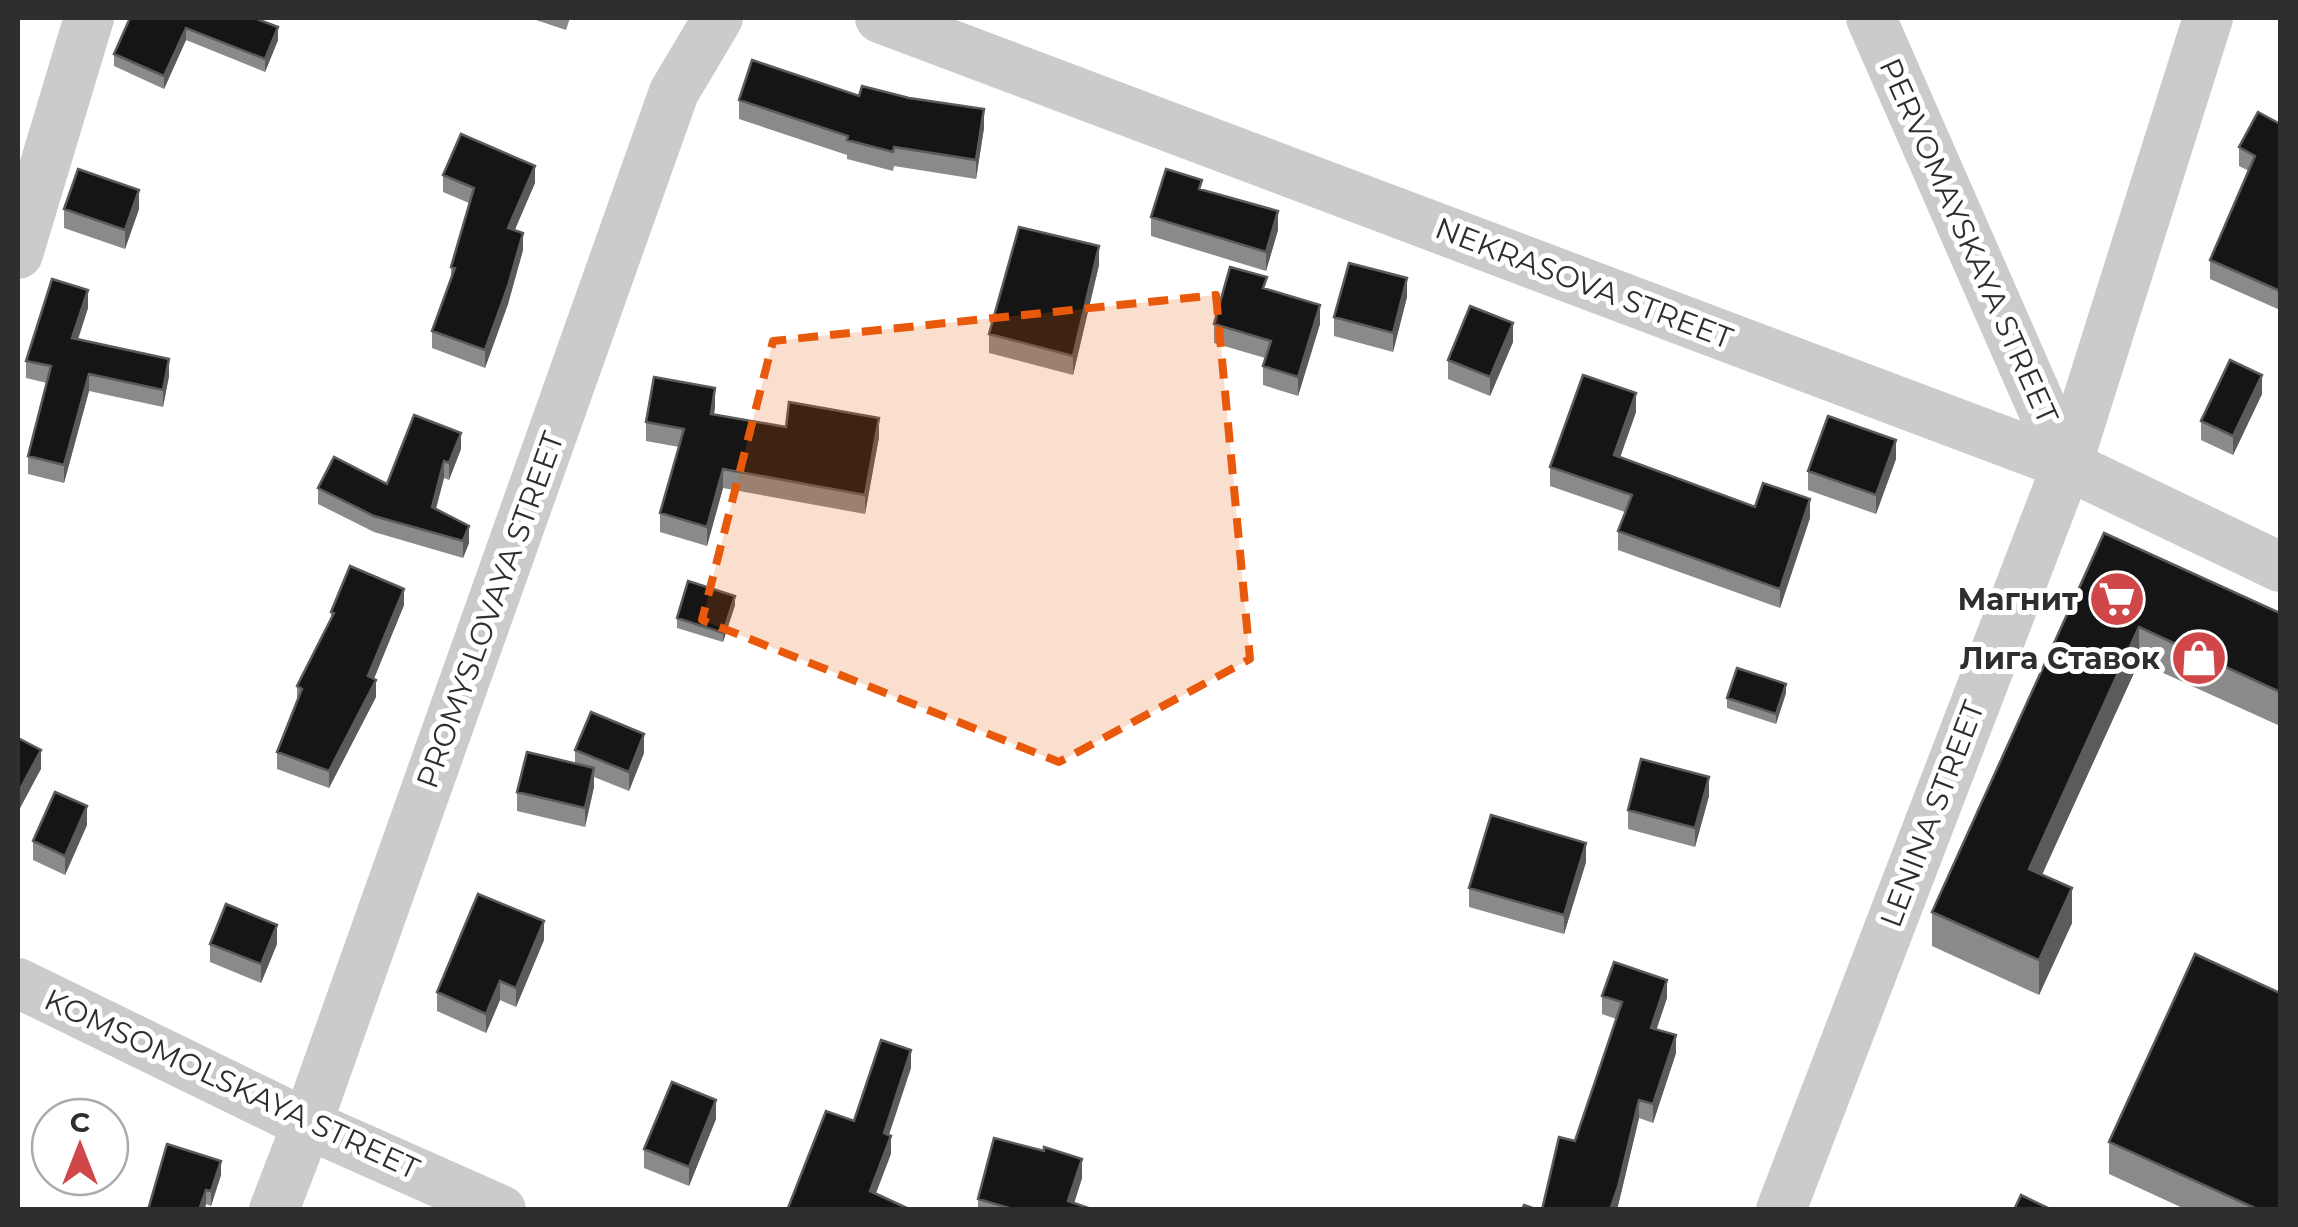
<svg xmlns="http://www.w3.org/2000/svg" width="2298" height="1227" viewBox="0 0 2298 1227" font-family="Montserrat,sans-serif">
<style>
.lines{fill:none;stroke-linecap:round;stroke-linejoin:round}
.minor{stroke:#cbcbcb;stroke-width:50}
.wall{fill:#8a8a8a}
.shaded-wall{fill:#5b5b5b}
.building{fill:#151515;stroke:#5b5b5b;stroke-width:2.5}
.marked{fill:#e8590c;fill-opacity:0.2;stroke:#e8590c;stroke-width:8;stroke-dasharray:20 12;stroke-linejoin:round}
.labels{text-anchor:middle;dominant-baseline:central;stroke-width:10;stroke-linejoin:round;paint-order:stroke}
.street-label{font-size:30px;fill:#2e2e2e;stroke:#fff}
.poi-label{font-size:30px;font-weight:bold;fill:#2e2e2e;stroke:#fff;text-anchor:end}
</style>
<rect width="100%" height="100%" fill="#fff"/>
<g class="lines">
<path class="minor" d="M880,18L2067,465L2280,567
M1871,18L2067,465
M18,254L89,18
M18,983L307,1124L501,1210
M274,1210L307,1124L674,92L718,18
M1781,1210L2067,465L2208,18"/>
</g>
<path class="wall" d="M130,18L278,40L265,72L186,40L164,89L114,66V54Z
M530,18H570L566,30Z
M859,96L984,128L976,179L894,166L893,171L847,159V155L739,119V100Z
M2280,124V310L2210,279V260L2249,171L2239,166V147Z
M443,175L535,183L514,230L523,250L508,304L485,368L432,348V331L451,278V267L469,203L443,192Z
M1202,190L1278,230L1266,271L1151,236V217Z
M64,209H139L125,249L64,228Z
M1099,265L1073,375L989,353V334Z
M1267,289L1320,324L1298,396L1263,385V366L1265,358L1214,343V324Z
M1407,297L1393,352L1334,336V317Z
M88,308L78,340L169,376L163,407L89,391L64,483L28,474V456L47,383L26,378V361Z
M1513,342L1490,396L1448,379V360Z
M2262,394L2233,455L2201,440V421Z
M715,407L714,414L786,427L879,437L865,514L723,488L707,546L660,532V513L679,447L646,441V422Z
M1636,412L1620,458L1755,507L1810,518L1780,608L1618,550V531L1625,512L1550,486V467Z
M461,449L449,480L444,478L436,509L469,543L463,558L374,532L318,504V488L387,484Z
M1896,459L1876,514L1808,490V471Z
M2104,533L2280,613V726L2139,662L2042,875L2072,923L2039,995L1932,946V912Z
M404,605L374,679L376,697L329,788L277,769V752L297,700V686L331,620V612Z
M735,605L723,642L677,628V618Z
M1786,693L1776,724L1727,708V698Z
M575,750L644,753L629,791L594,777V787L585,827L517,811V792L575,764Z
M1709,796L1695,847L1628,829V810Z
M87,825L65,875L33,860V841Z
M1586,862L1564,934L1469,907V888Z
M544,940L516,1007L500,1000L486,1033L437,1011V992Z
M210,944H277L261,983L210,962Z
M1602,996L1667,998L1656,1029L1676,1053L1653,1123L1639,1118L1617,1210L1575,1141L1616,1019L1602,1014Z
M716,1119L689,1186L644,1168V1149Z
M2109,1142L2280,1210H2187L2109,1174Z
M221,1175L211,1206L206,1204L148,1210Z
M1082,1178L1074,1203L1094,1210H978V1199Z"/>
<path class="shaded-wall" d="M278,27V40L265,72V59Z
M186,28V40L164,89V76Z
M984,109V128L976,179V160Z
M535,166V183L508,246V228Z
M139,190V209L125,249V230Z
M1278,211V230L1266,271V252Z
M523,233V250L508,304L485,368V350Z
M1099,246V265L1073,375V356Z
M1407,278V297L1393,352V333Z
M88,290V308L72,356V338Z
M1320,305V324L1298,396V377Z
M1513,323V342L1490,396V377Z
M169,359V376L163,407V390Z
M89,374V391L64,483V465Z
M2262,375V394L2233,455V436Z
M715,388V407L711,433V414Z
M1636,393V412L1614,474V455Z
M879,418V437L865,514V495Z
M461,433V449L449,480V463Z
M1896,440V459L1876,514V495Z
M444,461V478L432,523V507Z
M723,469V488L707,546V527Z
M1810,499V518L1780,608V589Z
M469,526V543L463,558V541Z
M404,589V605L368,693V676Z
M735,596V605L723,642V633Z
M2139,627V662L2029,903V869Z
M376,680V697L329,788V771Z
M1786,684V693L1776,724V714Z
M644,734V753L629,791V772Z
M41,750V769L18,812V793Z
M594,768V787L585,827V808Z
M1709,777V796L1695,847V828Z
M87,806V825L65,875V856Z
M1586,843V862L1564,934V915Z
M2072,888V923L2039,995V960Z
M544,921V940L516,1007V988Z
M277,925V944L261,983V964Z
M1667,980V998L1651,1046V1028Z
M500,981V1000L486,1033V1014Z
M1676,1035V1053L1653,1123V1104Z
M911,1050V1068L884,1150V1133Z
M716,1100V1119L689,1186V1167Z
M1639,1100V1118L1617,1210H1610Z
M891,1136V1154L870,1209V1191Z
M1082,1159V1178L1072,1210L1068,1201Z
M221,1161V1175L211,1206V1191Z
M206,1190V1204L205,1210H199Z"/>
<path class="building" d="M130,18H254L278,27L265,59L186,28L164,76L114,54Z
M752,60L859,96L862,86L909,98L984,109L976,160L894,147L893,152L847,140L848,136L739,100Z
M2258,112L2280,124V291L2210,260L2255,156L2239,147Z
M461,134L535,166L508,228L523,233L508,286L485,350L432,331L455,268L451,267L474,188L443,175Z
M78,169L139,190L125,230L64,209Z
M1166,169L1202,180L1199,189L1278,211L1266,252L1151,217Z
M1019,227L1099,246L1073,356L989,334Z
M1349,263L1407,278L1393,333L1334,317Z
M1230,267L1267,277L1263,288L1320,305L1298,377L1263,366L1271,341L1214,324Z
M52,279L88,290L72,338L169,359L163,390L89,374L64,465L28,456L51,366L26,361Z
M1470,306L1513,323L1490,377L1448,360Z
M2230,360L2262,375L2233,436L2201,421Z
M1583,375L1636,393L1614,455L1755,507L1763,483L1810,499L1780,589L1618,531L1632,495L1550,467Z
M654,377L715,388L711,414L786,427L789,402L879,418L865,495L723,469L707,527L660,513L684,429L646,422Z
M414,415L461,433L449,463L444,461L432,507L469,526L463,541L374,516L318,488L334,457L387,484Z
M1828,416L1896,440L1876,495L1808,471Z
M2104,533L2280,613V692L2139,627L2029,869L2072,888L2039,960L1932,912Z
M350,566L404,589L368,676L376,680L329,771L277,752L302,689L297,686L334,613L331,612Z
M688,581L735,596L723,633L677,618Z
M1737,668L1786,684L1776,714L1727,698Z
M591,712L644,734L629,772L575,750Z
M18,738L41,750L18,793Z
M527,752L594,768L585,808L517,792Z
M1641,759L1709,777L1695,828L1628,810Z
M55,792L87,806L65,856L33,841Z
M1491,815L1586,843L1564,915L1469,888Z
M478,894L544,921L516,988L500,981L486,1014L437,992Z
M226,904L277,925L261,964L210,944Z
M2195,954L2280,993V1210H2259L2109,1142Z
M1614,962L1667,980L1651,1028L1676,1035L1653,1104L1639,1100L1618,1187L1610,1210H1542L1559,1137L1575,1141L1622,1002L1602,996Z
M881,1040L911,1050L884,1133L891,1136L870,1191L911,1210L788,1208L826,1111L854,1121Z
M672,1082L716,1100L689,1167L644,1149Z
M994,1138L1044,1151V1147L1082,1159L1068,1201L1094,1210H1016L978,1199Z
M167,1144L221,1161L211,1191L206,1190L199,1210H148Z
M2021,1195L2052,1210H2014Z
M1524,1205L1538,1210H1522Z"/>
<path class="marked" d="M1216,295L1250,659L1059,762L702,620L773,341Z"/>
<defs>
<g id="supermarket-disc" transform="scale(2.875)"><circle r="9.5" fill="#cf4748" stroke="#fff"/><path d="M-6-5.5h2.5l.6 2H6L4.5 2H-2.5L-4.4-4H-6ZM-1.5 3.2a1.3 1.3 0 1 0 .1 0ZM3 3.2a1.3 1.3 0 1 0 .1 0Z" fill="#fff"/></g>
<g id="shop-disc" transform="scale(2.875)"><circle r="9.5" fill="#cf4748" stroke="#fff"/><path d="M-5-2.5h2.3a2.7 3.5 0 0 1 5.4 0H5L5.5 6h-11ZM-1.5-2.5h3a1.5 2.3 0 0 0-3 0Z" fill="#fff"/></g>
</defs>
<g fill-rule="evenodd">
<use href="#supermarket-disc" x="2117" y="599"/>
<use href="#shop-disc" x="2199" y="658"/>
</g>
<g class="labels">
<g class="street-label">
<text transform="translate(1969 241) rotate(66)">PERVOMAYSKAYA STREET</text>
<text transform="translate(1584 283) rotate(21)">NEKRASOVA STREET</text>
<text transform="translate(490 610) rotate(-70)">PROMYSLOVAYA STREET</text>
<text transform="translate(1932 814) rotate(-69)">LENINA STREET</text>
<text transform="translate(232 1084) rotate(25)">KOMSOMOLSKAYA STREET</text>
</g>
<g class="poi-label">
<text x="2078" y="599">Магнит</text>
<text x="2160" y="658">Лига Ставок</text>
</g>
</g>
<rect width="2298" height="1227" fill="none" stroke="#2e2e2e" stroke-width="40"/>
<g transform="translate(80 1147)"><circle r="48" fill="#ffffff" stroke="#ababab" stroke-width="2.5"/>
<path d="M0-8L18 38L0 25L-18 38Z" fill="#cf4748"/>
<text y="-15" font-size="28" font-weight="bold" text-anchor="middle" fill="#2e2e2e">С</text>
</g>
</svg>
